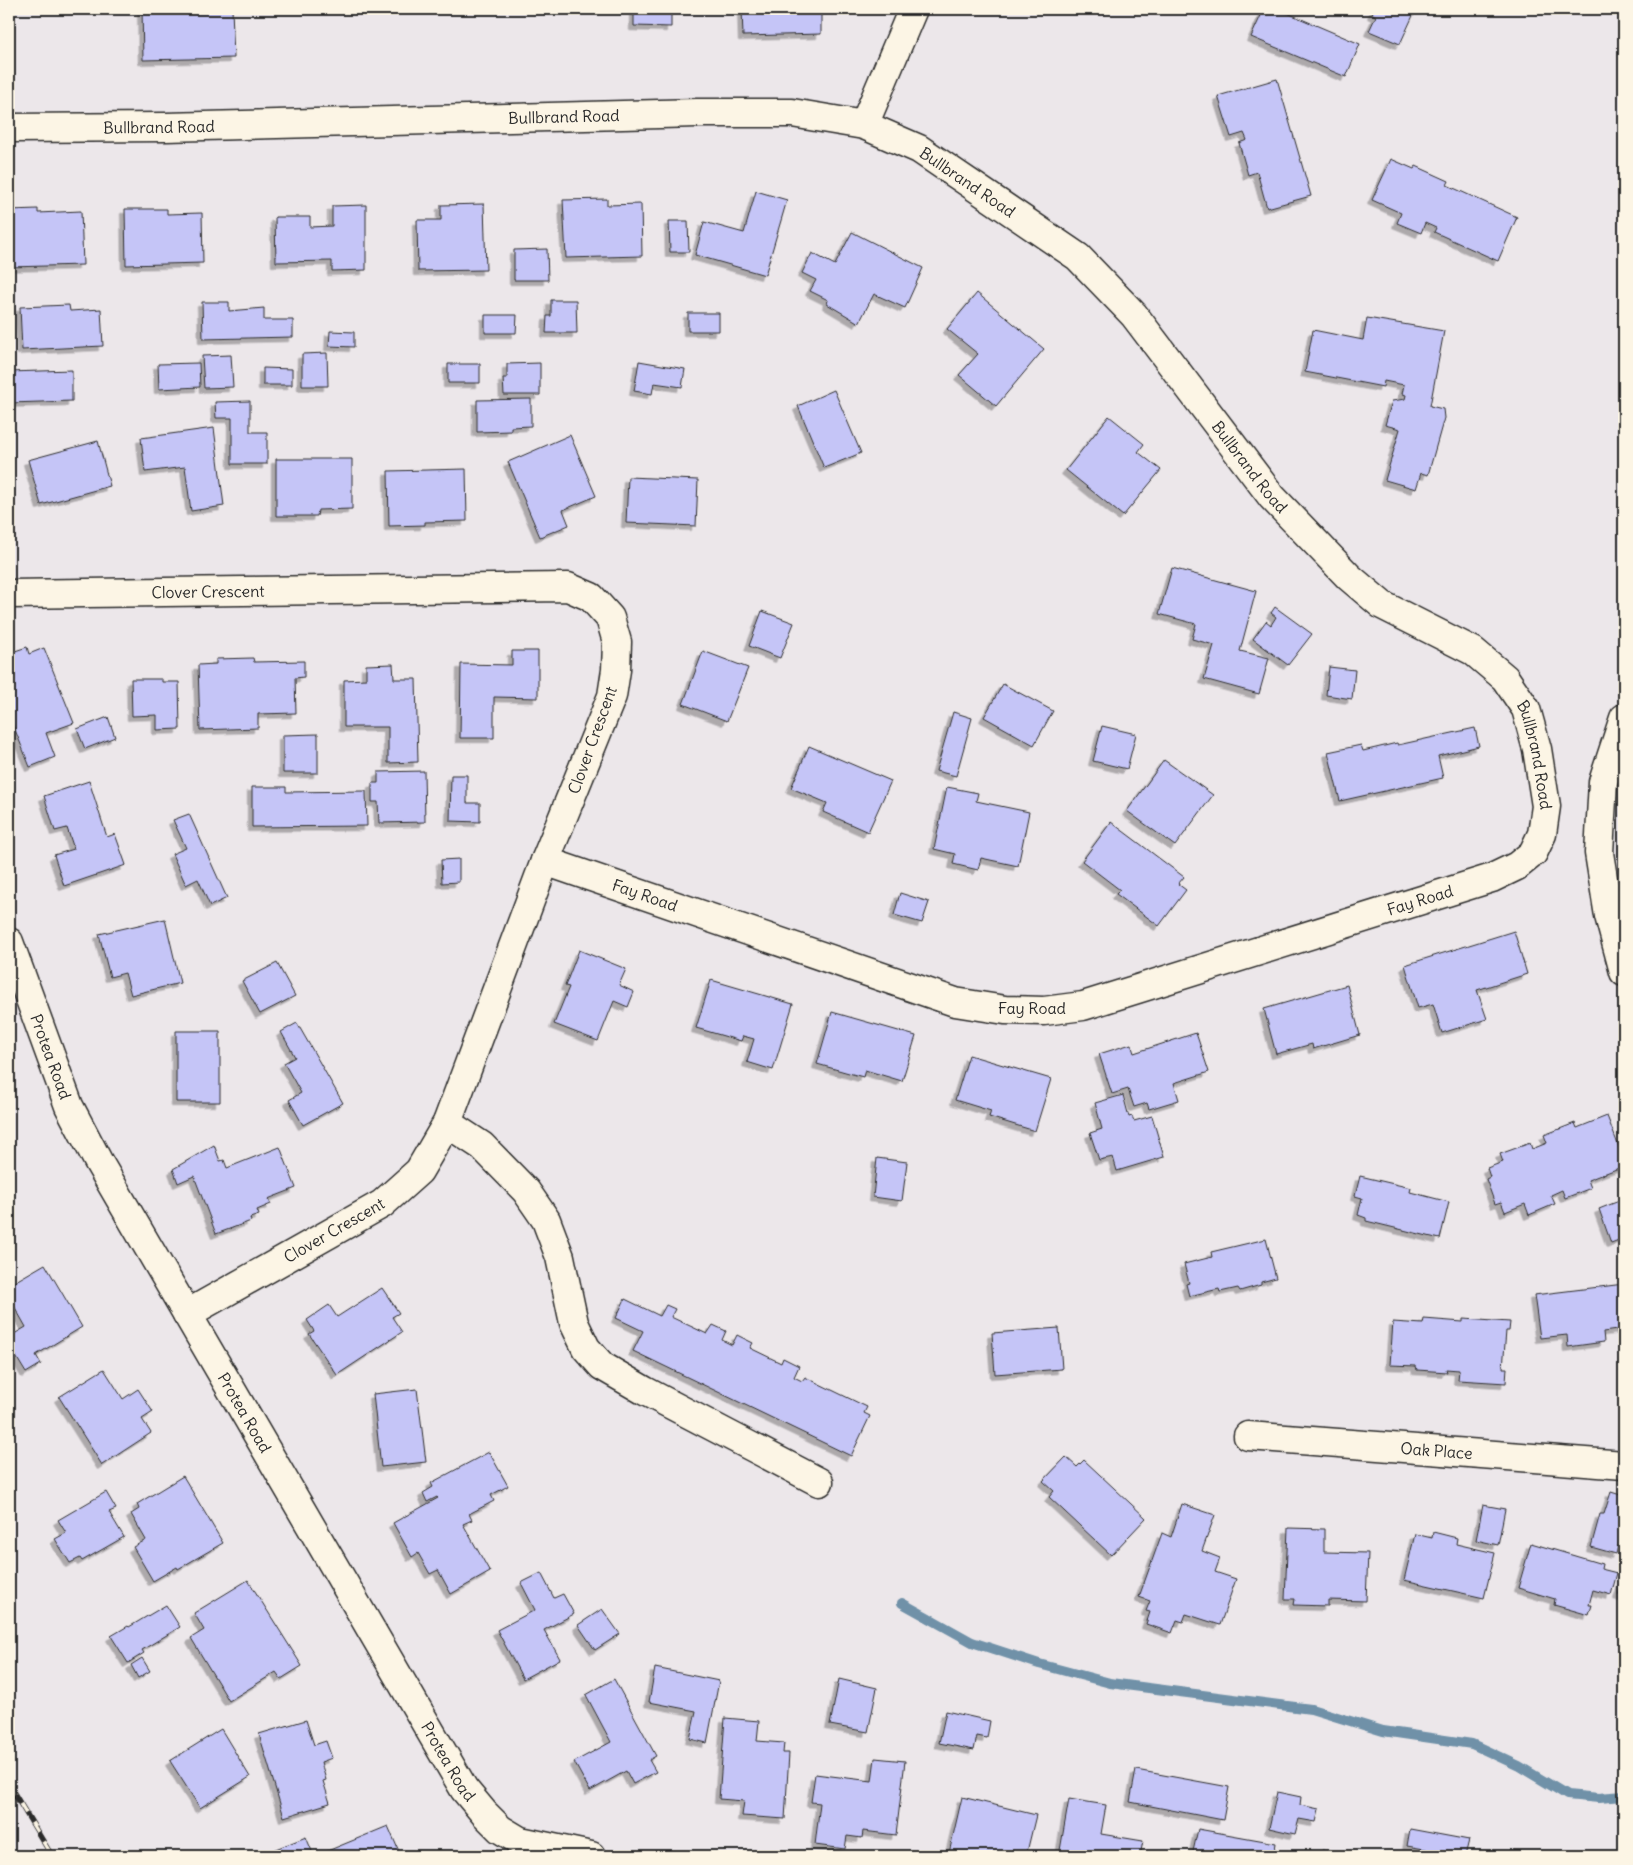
<svg xmlns="http://www.w3.org/2000/svg" width="1633" height="1865" viewBox="0 0 1633 1865" font-family="Delius,sans-serif">
<style>
.lines{fill:none;stroke-linecap:round;stroke-linejoin:round}
.stream{stroke:#6f91a8;stroke-width:10}
.building{fill:#c5c5f7;stroke:#2b2b2b;filter:url(#shadow)}
.minor-casing{stroke:#2b2b2b;stroke-width:31}
.minor{stroke:#fcf5e5;stroke-width:28}
.rail-casing{stroke:#2b2b2b;stroke-width:5.5}
.rail{stroke:#fcf5e5;stroke-width:4;stroke-dasharray:11;stroke-linecap:butt}
.labels{text-anchor:middle;dominant-baseline:central;stroke-width:4;stroke-linejoin:round;paint-order:stroke}
.street-label{font-size:16px;fill:#2b2b2b;stroke:#fcf5e5}
</style>
<defs>
<filter id="shadow"><feDropShadow dx="-4.5" dy="4.5" stdDeviation="0" flood-color="#0004"/></filter>
</defs>
<rect width="100%" height="100%" fill="#ece7ea"/>
<filter id="ink" filterUnits="userSpaceOnUse"><feTurbulence type="fractalNoise" baseFrequency=".02" numOctaves="2"/><feDisplacementMap in="SourceGraphic" scale="10" xChannelSelector="R" yChannelSelector="G"/><feConvolveMatrix kernelMatrix="1 2 1 2 8 2 1 2 1" color-interpolation-filters="sRGB"/></filter>
<g filter="url(#ink)">
<g class="lines">
<path class="stream" d="M902,1603L972,1642L1039,1664L1110,1683L1311,1709L1383,1731L1472,1744L1519,1766L1567,1795L1599,1798L1624,1796"/>
</g>
<path class="building" d="M142,9H232L234,58L143,60Z
M634,9H671V27L634,26Z
M742,9H821V34L743,36Z
M1264,9H1278L1360,44L1346,77L1251,37Z
M1374,9H1416L1400,44L1369,31L1376,16L1372,14Z
M1277,79L1311,196L1267,208L1257,172L1248,175L1239,143L1247,140L1244,133L1231,137L1218,96Z
M1391,159L1414,169L1416,166L1449,181L1447,185L1517,217L1498,261L1434,232L1436,228L1425,223L1421,233L1397,223L1401,213L1372,200Z
M756,191L787,200L765,275L695,255L704,222L744,233Z
M607,199V205L641,204L642,256L566,258L563,200Z
M484,204L486,270L418,271L417,220H441V205Z
M366,205V270L332,271V261L276,262L275,217H310V227L332,226V206Z
M38,209V213L81,211L83,265L9,267V210Z
M125,209H167V214L202,213L203,263L126,265Z
M669,221H688L689,252H670Z
M852,232L923,268L905,308L874,294L859,323L827,304L828,300L810,291L816,280L802,273L812,253L835,265Z
M547,249L548,280H514V250Z
M977,293L1044,349L996,406L959,375L978,354L947,329Z
M551,300H576L577,333H546L547,316H551Z
M202,302H229V311L264,308V320H293V337L203,339Z
M69,305L70,311L101,309L103,346L22,350L20,307Z
M688,313H719V331H688Z
M485,315H517L516,333H485Z
M1367,318L1444,331L1430,406L1443,409L1444,418L1428,475L1421,473L1416,489L1385,480L1400,429L1385,425L1392,401L1405,399L1406,395L1402,394L1404,385L1384,381L1383,387L1305,372L1313,330L1363,340Z
M330,331L354,332V347L329,346Z
M327,353L328,386H302V354Z
M231,355L233,387L204,388L202,356Z
M639,361L685,369L682,387L654,383L652,394L634,391Z
M199,363L200,387L159,389L158,364Z
M540,363V395H504L503,378H507V364Z
M448,364H480V383H448Z
M263,368L292,369V385H263Z
M72,370V401L9,403V372Z
M834,390L861,453L824,468L798,406Z
M531,399V426L511,427V431L477,432V400Z
M250,401V432H267V464H232V418H216L215,402Z
M1109,416L1144,444L1138,452L1161,470L1123,516L1066,470Z
M214,428L224,506L191,511L185,467L145,472L141,438Z
M570,435L596,496L563,510L569,525L540,537L508,462Z
M98,441L110,486L41,505L28,460Z
M276,459H352V509L318,510L317,516H276Z
M466,469L467,521L425,522V525L389,526L388,471Z
M628,477L698,480L696,526L626,523Z
M1172,568L1256,591L1240,651L1269,658L1259,694L1204,679L1214,645L1192,639L1196,624L1159,614Z
M1275,607L1312,634L1288,665L1253,639L1266,621L1271,625L1276,617L1271,613Z
M762,611L794,623L780,658L749,646Z
M27,647L29,654L44,648L74,723L46,733L55,757L30,767L9,715V702L12,701L9,693V665H10L9,653Z
M512,651H538V698L494,697V738H460L461,664L512,665Z
M703,651L748,668L727,721L683,704Z
M253,658L254,662L304,661V677L295,678L296,713L258,714V728L200,730L198,665L216,664V659Z
M393,664L394,679H416L418,762L388,763V727H344V680L366,679V665Z
M1329,667L1355,670L1352,699L1326,695Z
M131,679H162V682H179L180,729L157,730V715L132,716Z
M1003,684L1053,711L1034,745L984,717Z
M953,712L972,718L956,776L936,771Z
M108,717L115,737L85,749L77,729Z
M1102,726L1136,734L1127,769L1093,761Z
M1475,728L1479,746L1438,756L1443,778L1340,801L1328,752L1361,745L1363,751L1397,743L1398,745Z
M318,734V773H283V735Z
M809,746L891,781L868,832L823,812L827,803L791,788Z
M1164,760L1213,795L1175,846L1127,811Z
M424,771L425,822L379,823L378,802H372V783H378V772Z
M451,775H467V803H480V822L450,821Z
M89,781L107,837L115,834L126,865L64,886L54,855L74,849L67,828L55,831L44,796Z
M252,787H286V792L366,791L367,826L252,827Z
M947,787L978,793L976,801L1029,812L1018,866L981,858L978,870L953,864L955,854L934,849Z
M189,814L227,898L210,906L198,879L186,885L172,854L186,848L173,820Z
M1111,822L1184,877L1178,884L1186,890L1159,926L1116,894L1120,890L1082,861Z
M459,859V882L442,883L441,860Z
M900,893L929,902L922,923L894,915Z
M165,919L180,983L131,995L125,973L110,977L99,934Z
M1514,931L1527,974L1477,990L1487,1019L1442,1033L1433,1004L1418,1008L1405,965Z
M579,950L626,969L619,985L634,992L628,1007L614,1001L598,1041L554,1024L569,987L565,986Z
M277,963L295,996L260,1014L242,981Z
M711,980L793,1004L773,1070L747,1062L754,1039L743,1036L741,1041L696,1028Z
M1347,985L1360,1035L1313,1049L1312,1044L1276,1054L1264,1009Z
M832,1012L916,1036L902,1081L865,1070L863,1077L817,1064Z
M297,1023L343,1103L303,1125L289,1100L301,1093L284,1063L295,1057L281,1032Z
M176,1031H220V1102H176Z
M1196,1033L1209,1072L1174,1083L1179,1100L1149,1109L1147,1103L1134,1107L1128,1089L1112,1094L1099,1054L1131,1044L1134,1053Z
M969,1055L1051,1079L1035,1131L989,1117L991,1111L955,1100Z
M1123,1095L1129,1117L1132,1116L1134,1121L1152,1116L1164,1157L1117,1171L1113,1157L1099,1160L1090,1133L1102,1129L1095,1103Z
M1607,1116L1624,1160V1166L1588,1180L1591,1188L1565,1198L1562,1190L1551,1195L1555,1204L1529,1215L1525,1204L1505,1212L1501,1202L1495,1204L1486,1179L1490,1177L1487,1168L1503,1162L1500,1154L1530,1143L1532,1149L1547,1143L1544,1135L1575,1123L1577,1128Z
M214,1145L220,1161L224,1160L227,1168L280,1147L296,1188L268,1199L271,1204L257,1210L259,1215L250,1218L251,1221L216,1234L194,1176L178,1183L173,1169Z
M877,1158L907,1162L902,1201L873,1197Z
M1360,1176L1411,1188L1410,1192L1449,1202L1440,1239L1366,1221V1218L1358,1215L1362,1198L1355,1196Z
M1624,1199V1238L1611,1243L1599,1209Z
M1266,1239L1276,1278L1261,1282V1285L1240,1291L1238,1288L1220,1292L1219,1289L1189,1296L1186,1284L1189,1283L1184,1264L1212,1257L1211,1252Z
M45,1264L82,1327L36,1355L41,1364L26,1373L9,1345V1337L26,1327L9,1297V1285Z
M1624,1284V1329L1603,1332L1604,1342L1568,1347L1567,1335L1540,1338L1534,1295Z
M382,1288L399,1313L392,1317L402,1332L337,1375L309,1334L314,1331L307,1320L329,1305L337,1317Z
M625,1299L660,1316L666,1305L675,1309L671,1317L707,1334L713,1325L726,1331L722,1340L732,1345L737,1335L753,1343L750,1348L781,1363L783,1358L799,1366L794,1377L802,1381L805,1377L867,1407L864,1413L870,1416L851,1456L633,1351L643,1331L616,1318Z
M1424,1319L1463,1322V1319L1510,1322L1509,1331H1506L1503,1368H1507L1506,1383L1458,1380L1459,1370L1446,1369L1447,1372L1417,1370L1416,1366L1390,1365L1393,1322L1423,1324Z
M1059,1328L1062,1369L995,1374L992,1333Z
M104,1369L123,1399L138,1389L153,1412L142,1419L151,1433L102,1465L59,1397Z
M417,1389L426,1462L381,1467L373,1394Z
M489,1452L508,1486L491,1495L494,1501L469,1514L472,1520L463,1524L490,1572L451,1594L438,1570L430,1574L418,1553L412,1557L393,1523L438,1498L437,1497L427,1502L423,1493L433,1487L431,1483Z
M1066,1457L1077,1467L1084,1460L1146,1518L1111,1555L1049,1497L1054,1491L1043,1481Z
M183,1476L223,1543L178,1569L177,1567L153,1581L133,1547L146,1540L131,1514L139,1509L137,1504Z
M106,1492L116,1509L109,1512L124,1537L82,1561L80,1558L70,1563L55,1539L66,1533L58,1520Z
M1611,1492L1624,1496V1509L1621,1520L1624,1521V1524L1616,1554L1591,1547L1600,1514H1604Z
M1182,1504L1215,1515L1202,1551L1220,1558L1215,1572L1236,1579L1220,1625L1186,1614L1183,1622L1177,1620L1172,1633L1146,1624L1150,1612L1146,1611L1150,1601L1139,1597L1162,1533L1171,1537Z
M1483,1505L1505,1509L1498,1545L1476,1540Z
M1288,1528L1324,1529V1552L1368,1553L1366,1601L1328,1600V1606L1294,1605L1295,1599H1285Z
M1433,1532L1457,1538L1456,1544L1495,1553L1484,1598L1404,1580L1415,1534L1432,1538Z
M1531,1543L1602,1564L1601,1569L1617,1573L1611,1595L1593,1590L1589,1605H1592L1589,1615L1554,1605L1555,1599L1518,1588Z
M541,1573L554,1598L563,1594L574,1614L544,1630L560,1659L523,1679L497,1630L535,1610L521,1583Z
M1624,1575V1597L1618,1595Z
M248,1580L302,1666L281,1679L276,1672L229,1701L191,1638L204,1630L194,1613Z
M166,1605L180,1627L142,1650L144,1653L128,1663L111,1636L128,1626L129,1627Z
M602,1609L620,1634L595,1650L578,1625Z
M142,1658L150,1671L138,1678L131,1665Z
M655,1668L719,1681L707,1743L690,1739L696,1711L649,1702Z
M614,1679L656,1756L649,1760L656,1772L633,1784L626,1771L590,1791L574,1762L611,1742L586,1695Z
M839,1679L877,1688L868,1732L830,1725Z
M946,1711L990,1721L987,1738L977,1736L974,1750L939,1743Z
M725,1718L759,1721L757,1741L784,1743L783,1753H789L785,1819L742,1816L744,1801L719,1799Z
M306,1720L314,1745L326,1741L332,1758L321,1762L326,1780L323,1781L330,1803L284,1817L259,1734Z
M221,1729L250,1777L200,1808L170,1761Z
M875,1758L905,1761L896,1835L863,1831L862,1838L847,1836L845,1849L815,1845L820,1803L811,1802L815,1774L872,1781Z
M1136,1770L1229,1787L1223,1820L1130,1802Z
M1277,1792L1301,1797L1300,1805L1319,1809L1316,1822L1299,1819L1295,1834L1269,1828Z
M962,1797L1036,1815L1026,1856H962L949,1853Z
M1069,1799L1106,1805L1101,1834L1143,1841L1140,1856H1059Z
M388,1826L401,1856H327L325,1852Z
M1198,1829L1276,1843L1274,1856H1192Z
M1410,1829L1469,1840L1465,1856L1407,1846Z
M306,1837L314,1856H275L273,1850Z
M1322,1850L1350,1855L1349,1856H1321Z"/>
<g class="lines">
<g class="minor-casing">
<g id="minor">
<path d="M864,125L913,9"/>
<path id="s1" d="M9,128L166,127L697,113H792L864,125L919,149L1078,257L1134,315L1272,497L1349,577L1382,605L1473,651L1505,678L1526,709L1537,749L1546,806L1542,834L1533,853L1517,866L1492,878L1083,1006L1044,1011L1005,1010L955,1002L545,861"/>
<path id="s2" d="M9,594L568,587L591,597L610,618L617,642L616,670L612,696L545,861L447,1123L419,1171L382,1204L187,1314"/>
<path d="M1624,718L1603,782L1599,853L1609,916L1624,972"/>
<path id="s3" d="M9,942L69,1106L98,1161L464,1789L484,1813L500,1829L520,1841L591,1856"/>
<path d="M447,1123L482,1146L526,1191L546,1220L560,1257L574,1323L586,1348L602,1366L645,1391L819,1482"/>
<path id="s4" d="M1248,1436L1624,1465"/>
</g>
</g>
<use href="#minor" class="minor"/>
<g class="rail-casing">
<path id="rail" d="M9,1785L52,1856"/>
</g>
<use href="#rail" class="rail"/>
</g>
</g>
<g class="labels">
<g class="street-label">
<text stroke="none"><textPath href="#s1" startOffset="555">Bullbrand Road</textPath></text>
<text stroke="none"><textPath href="#s1" startOffset="150">Bullbrand Road</textPath></text>
<text stroke="none"><textPath href="#s1" startOffset="975">Bullbrand Road</textPath></text>
<text stroke="none"><textPath href="#s1" startOffset="1380">Bullbrand Road</textPath></text>
<text stroke="none"><textPath href="#s2" startOffset="199">Clover Crescent</textPath></text>
<text transform="translate(592 740) rotate(-70)">Clover Crescent</text>
<text stroke="none"><textPath href="#s1" startOffset="1800">Bullbrand Road</textPath></text>
<text transform="translate(645 895) rotate(19)">Fay Road</text>
<text transform="translate(1420 900) rotate(-17)">Fay Road</text>
<text x="1032" y="1008">Fay Road</text>
<text stroke="none"><textPath href="#s3" startOffset="122">Protea Road</textPath></text>
<text transform="translate(334 1230) rotate(-30)">Clover Crescent</text>
<text stroke="none"><textPath href="#s3" startOffset="528">Protea Road</textPath></text>
<text stroke="none"><textPath href="#s4" startOffset="189">Oak Place</textPath></text>
<text stroke="none"><textPath href="#s3" startOffset="932">Protea Road</textPath></text>
</g>
</g>
<rect width="1633" height="1865" fill="none" stroke="#fcf5e5" stroke-width="30"/>
<rect x="15" y="15" width="1603" height="1835" fill="none" stroke="#2b2b2b" stroke-width="2" filter="url(#ink)"/>
</svg>
